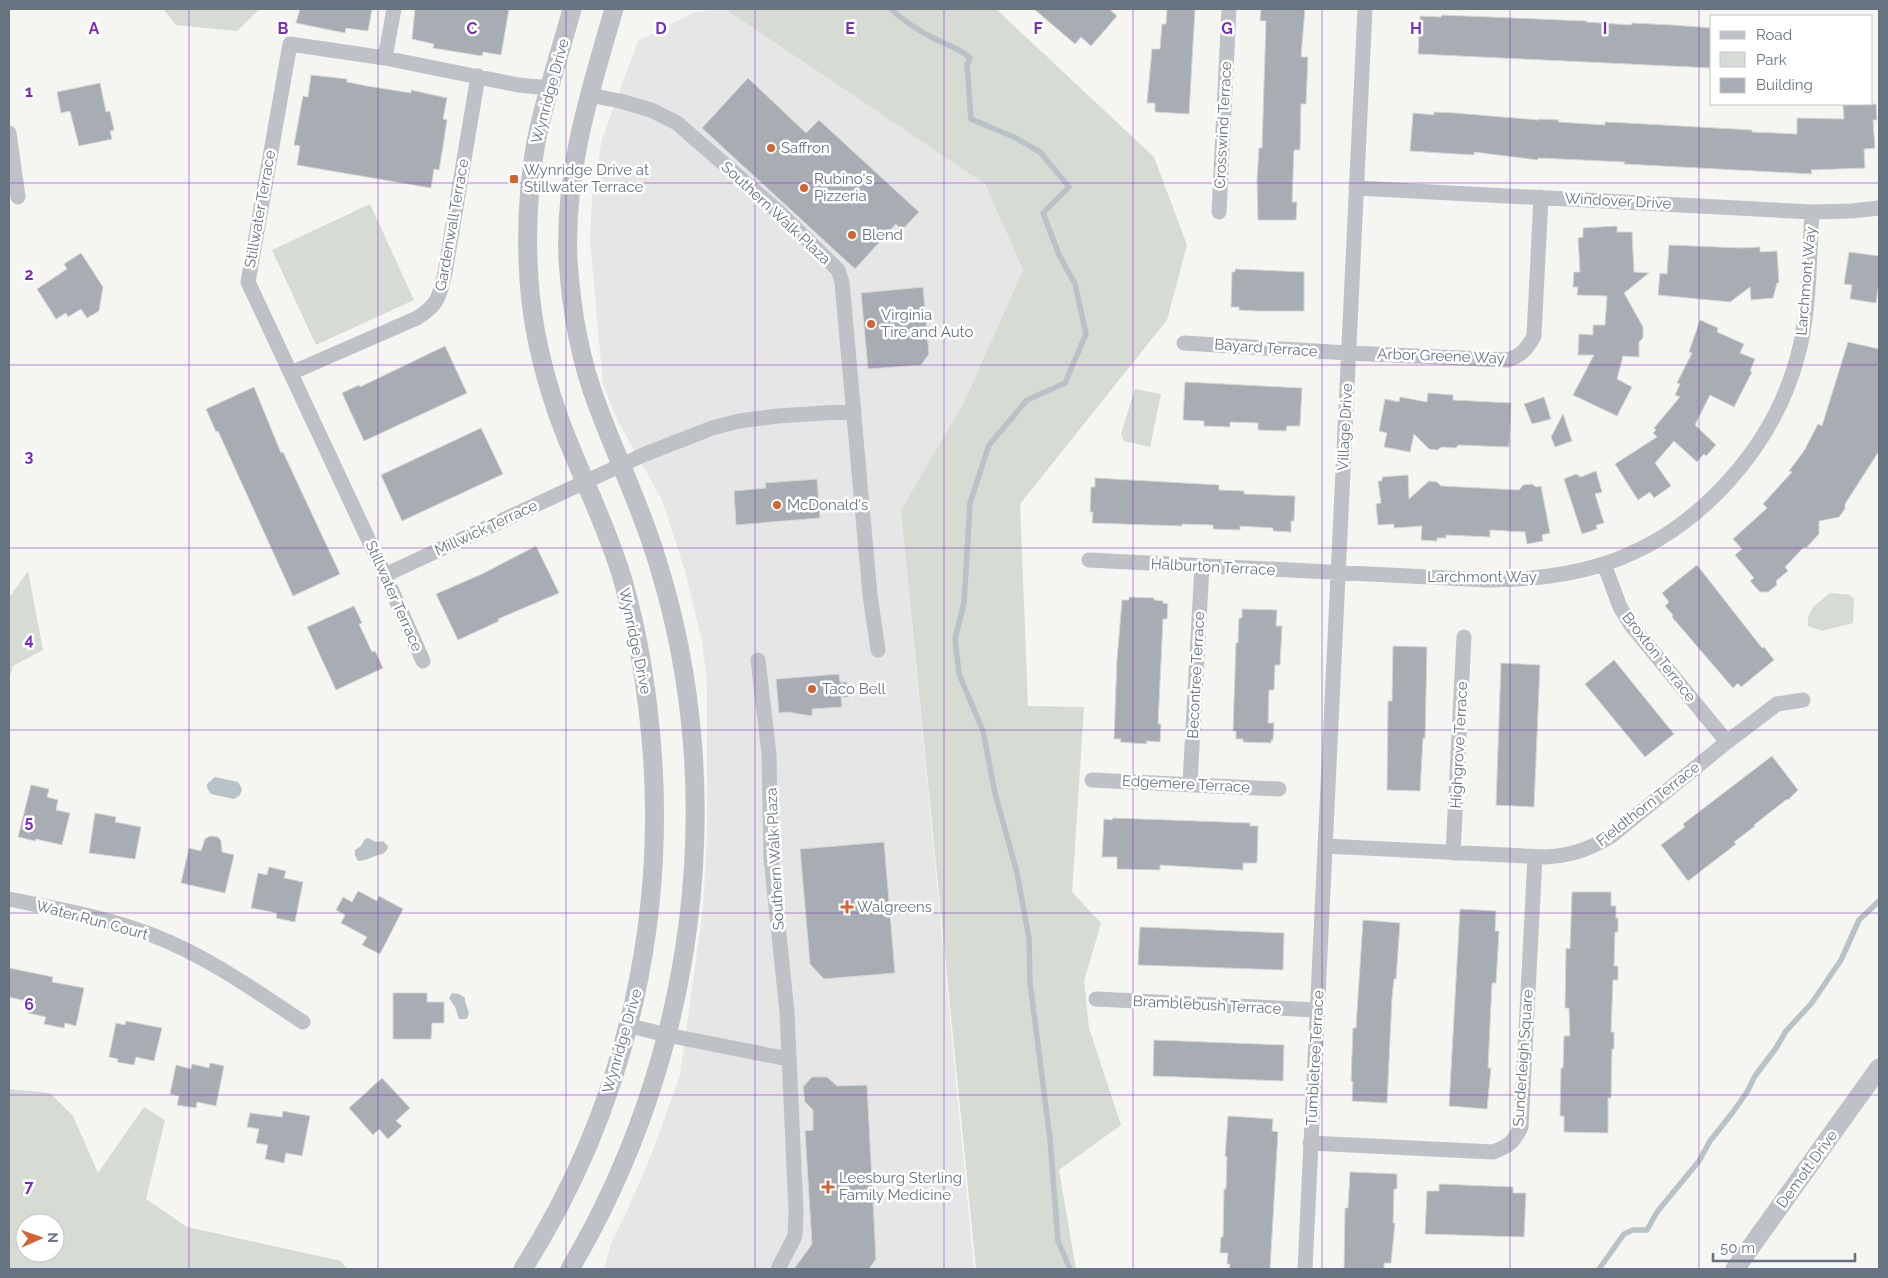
<svg xmlns="http://www.w3.org/2000/svg" width="1888" height="1278" viewBox="0 0 1888 1278" font-family="Raleway,sans-serif">
<style>
.built{fill:#e5e6e5}
.green{fill:#d6dbd3;fill-rule:evenodd}
.water{fill:#b8c2c7}
.lines{fill:none;stroke-linecap:round;stroke-linejoin:round}
.stream{stroke:#b8c2c7;stroke-width:5.5}
.building{fill:#a7adb3;stroke:#d6d6d4}
.minor{stroke:#bec1c5;stroke-width:15}
.tertiary{stroke:#bec1c5;stroke-width:19}
.grid{fill:none;stroke:#7b2cbf;stroke-width:1;stroke-opacity:0.55}
.poi-dot{fill:#d56231;stroke:#fff;stroke-width:2}
.labels{text-anchor:middle;dominant-baseline:central;stroke-width:5;stroke-linejoin:round;paint-order:stroke}
.street-label{font-size:15px;fill:#667380;stroke:#fff}
.poi-label{font-size:15px;fill:#667380;stroke:#fff;text-anchor:start}
.grid-label{font-size:16px;text-anchor:middle;font-weight:bold;fill:#7b2cbf;stroke:#fff;stroke-width:5;stroke-linejoin:round;paint-order:stroke}
</style>
<rect width="100%" height="100%" fill="#f5f5f1"/>
<path class="built" d="M718,9H725L985,184L1023,270L964,402L901,510L974,1269H604L611,1243L628,1209L652,1153L680,1075L703,909L707,837V682L702,641L685,571L662,500L619,423L603,385L590,240L592,199L602,139L638,41L695,12Z"/>
<path class="green" d="M163,9H260L237,31L176,25Z
M725,9H996L1154,157L1187,245L1167,320L1020,504L1028,706L1084,707L1072,892L1101,923L1084,981L1089,1028L1121,1125L1059,1170L1076,1269H976L901,510L964,402L1023,270L985,184Z
M370,204L414,300L316,345L272,250Z
M1135,389L1161,394L1150,447L1124,441L1121,434Z
M28,571L43,650L13,666L9,679V598Z
M1830,593L1850,595L1854,599L1853,623L1822,631L1808,626C1806,609 1819,602 1830,593Z
M9,1089L50,1093L73,1116L98,1173L144,1107L165,1120L146,1199L187,1227L341,1261L347,1269H9ZM25,1223H55V1253H25Z"/>
<path class="water" d="M215,777L238,782L242,789L240,795L234,799L211,794L207,788V784Z
M368,838L376,842L383,841L388,846L387,850L383,854C374,855 367,861 358,861L355,855V850L361,846L365,839Z
M452,993L459,994L465,998C464,1006 473,1013 466,1019H459L455,1007L449,998Z"/>
<g class="lines">
<path class="stream" d="M891,9C903,20 917,30 933,38C947,45 957,47 970,58L967,64L971,119L1014,137L1040,152L1069,187L1043,213L1059,255L1075,284L1086,334L1065,383L1027,400L989,445L970,503L964,603L955,639L959,674L983,731L995,793L1017,873L1029,938L1030,983L1050,1139L1058,1241L1070,1269
M1599,1269L1624,1234L1633,1230H1647L1657,1212L1699,1161L1710,1141L1733,1112L1747,1092L1755,1076L1776,1048L1786,1031L1811,1004L1822,988L1841,960L1859,920L1879,901"/>
</g>
<path class="building" d="M300,9H372L368,31L346,28L345,33L296,23Z
M415,9H509L501,55L483,52L482,56L433,48L434,44L412,39Z
M1034,9H1109L1117,16L1091,46L1081,37L1075,44Z
M1167,9H1195L1189,114L1155,112V103H1147L1152,49H1160L1162,24H1166Z
M1261,9H1305L1301,57H1308L1306,104H1301L1300,150H1294L1292,202H1297L1296,220H1258L1257,181L1259,148H1262L1266,21H1260Z
M1442,15L1586,21V22L1631,25L1632,23L1673,25L1712,28V68L1418,54L1420,16L1441,17Z
M311,75L347,79V82L367,86L411,93V90L447,98L443,119L447,120L444,140L439,170L434,169L431,188L297,165L300,146L294,145L303,96L308,97Z
M748,78L806,133L819,120L919,212L902,230L896,224L855,269L702,128Z
M100,83L106,112L110,111L114,130L110,131L112,139L79,146L70,111L61,113L57,92Z
M1876,104L1877,120H1873L1875,148L1864,149L1865,168L1811,170L1812,174L1624,164L1625,162L1538,158V160L1474,152V155L1410,151L1413,113L1434,115V112L1455,113L1539,120V119L1559,120L1558,122L1605,125V122L1626,123L1752,130V132L1797,134V118L1844,119L1843,105Z
M1617,226V232H1632L1634,272L1649,273L1624,293L1643,327V338L1639,342V357L1623,356L1617,379L1632,387L1617,416L1573,395L1594,355H1578L1579,334L1593,335V325H1605L1607,296L1577,295L1578,287H1573L1574,272H1580L1578,238L1583,237V228Z
M1669,245L1742,248L1760,247V252L1777,251L1779,283H1777L1773,298L1751,300L1750,287L1730,302L1658,295L1660,273L1667,274Z
M1849,252L1879,256V282L1876,303L1850,299L1852,285L1844,284Z
M81,253L103,287L99,311L87,318L81,309L68,317L66,313L56,319L37,289L67,269L64,264Z
M1235,269L1304,272V311H1257L1239,310V307H1231L1232,272H1235Z
M923,287L929,354L921,365L868,369L861,293Z
M1700,320L1718,328L1717,332L1744,344L1740,353L1755,359L1750,371L1752,372L1734,407L1710,395L1695,425L1716,445L1706,456L1704,454L1697,462L1674,441L1655,463L1671,486L1654,498L1650,492L1638,500L1615,464L1657,437L1653,433L1656,430L1654,428L1680,397L1675,395L1680,384L1677,383L1692,353L1689,352Z
M1848,342L1879,349V451L1845,504V509L1839,517L1819,521V534L1806,548L1804,547L1785,567L1788,571L1776,581L1777,585L1768,592H1760L1750,581L1754,578L1735,555L1742,549L1733,539L1767,508L1763,504L1792,472L1789,471L1804,451L1818,424L1822,426Z
M445,346L467,393L364,441L342,393L359,385L360,387Z
M1185,382L1302,388L1300,426H1287L1286,431L1258,430V423L1230,422V427L1204,426V421L1183,420Z
M254,387L281,453L283,452L340,574L293,596L218,431L216,432L206,409Z
M1428,393L1453,395V400L1511,403L1509,447L1458,445L1456,448L1442,447L1437,450L1429,449L1414,434L1410,452L1384,447L1387,433L1379,431L1385,399L1399,402L1400,397L1427,402Z
M1544,397L1551,419L1532,424L1524,404Z
M1563,414L1572,441L1555,447L1551,437Z
M481,428L503,474L402,521L381,475Z
M1596,471L1602,492L1595,494L1604,523L1596,525L1597,529L1582,534L1564,479L1576,474L1581,477Z
M1408,475L1409,499L1429,481L1437,482L1441,486L1519,490L1523,485L1532,484L1536,487L1541,486L1550,533L1542,535L1543,541L1527,544L1525,532L1490,530V537L1446,535V538H1437V541L1421,540L1422,526L1394,528V524L1378,525L1376,504L1381,503L1378,481H1382V477Z
M1095,478L1219,485V490L1244,491V494L1295,496L1294,521H1291V532L1273,531V528L1240,526V530L1213,529V525L1182,524V526L1092,523L1093,512H1090L1091,487H1095Z
M817,479L820,518L736,525L734,491L766,488L765,483Z
M536,546L559,593L498,619L499,621L458,640L436,594L482,574Z
M1697,565L1762,648L1764,647L1774,660L1741,687L1738,683L1733,688L1672,617L1673,615L1665,606L1669,602L1662,593Z
M1129,597L1154,598V600L1163,601V603L1168,604L1167,619H1163L1158,724H1161L1160,742L1146,741L1147,744L1120,742L1121,739H1114L1117,660L1122,600H1129Z
M354,606L362,623L359,624L372,652L375,651L383,668L336,690L307,627Z
M1242,609L1277,610L1276,626H1282L1280,665H1275L1274,690H1269L1268,723H1274L1273,740H1271V743L1243,742V739H1236V731H1233L1236,643H1238L1239,618H1242Z
M1393,646L1427,647L1425,738H1423L1420,791L1387,790L1388,701H1392Z
M1614,660L1674,734L1645,757L1585,684Z
M1501,663L1540,665L1534,807L1496,805Z
M839,674L840,682H847L849,697H841L842,707L812,709V716L787,712L779,713L776,679Z
M1772,756L1798,790L1788,800L1787,799L1754,825L1755,826L1734,842L1736,844L1688,881L1661,845L1685,827L1683,824Z
M31,785L49,789L47,797L58,800L56,810L70,813L62,845L36,839L35,841L18,837Z
M95,813L116,817L115,822L141,827L135,859L89,853Z
M1113,818L1250,823V826H1258L1257,863H1243V870L1160,865V870L1117,869V857H1102L1104,819L1112,820Z
M210,836L218,837L221,841L222,852L234,855L225,893L181,883L189,848L201,851L205,839Z
M884,842L895,973L824,979L810,964L800,849Z
M269,867L286,871L284,878L303,882L295,922L276,918L277,913L251,908L258,873L267,875Z
M358,891L377,901L379,896L403,909L380,954L362,945L367,937L341,923L345,915L336,910L343,897L352,902Z
M1572,892H1611V906H1616V918H1618V932H1615L1614,966H1618V980H1613L1611,1032H1614V1049H1612L1611,1098H1608V1133L1564,1132V1116H1560L1561,1068H1563L1564,1036H1570L1569,1008H1565L1566,948L1570,949Z
M1460,909L1496,911L1495,931H1499L1496,983H1492L1488,1068H1491L1487,1109L1449,1106Z
M1363,920L1400,923L1396,979H1394L1392,998L1387,1103L1352,1101L1353,1082L1351,1081L1353,1028H1356Z
M1140,927L1284,933L1283,970L1138,965Z
M9,968L53,977L52,982L84,988L76,1026L65,1023L64,1028L44,1024L46,1017L28,1013L30,1002L9,997Z
M393,993H427V1002H444V1023H432L431,1039H393Z
M126,1021L162,1028L154,1061L136,1057L134,1065L117,1062L118,1059L109,1057L116,1023L125,1025Z
M1154,1040L1284,1045L1283,1081L1153,1076Z
M210,1063L224,1066L216,1106L197,1102L196,1108L177,1105L179,1096L170,1094L176,1065L191,1069L192,1064L209,1068Z
M812,1077H827L837,1086L867,1085L876,1259L869,1269H794L812,1244L805,1131L813,1130V1110L805,1102L803,1087Z
M382,1078L410,1108L396,1121L402,1126L388,1139L379,1129L373,1135L349,1108Z
M283,1111L310,1116L302,1156L286,1153L284,1163L265,1159L268,1145L256,1143L259,1129L247,1127L250,1113L282,1117Z
M1228,1116L1273,1119L1272,1131L1278,1132L1270,1269H1229L1230,1264H1227L1228,1253H1220L1221,1237H1223L1224,1189H1226L1227,1157L1225,1156Z
M1350,1172L1397,1174V1189H1394L1393,1223H1395L1391,1263H1384V1269H1344L1345,1208H1348Z
M1439,1184L1513,1187V1193H1526L1524,1237L1425,1234L1427,1191H1439Z"/>
<g class="lines">
<path class="minor" d="M385,58L394,9
M589,95L620,101L651,110L677,123L780,213L838,270L842,282L870,595L878,650
M9,133L18,197
M1356,188L1812,212L1852,211L1879,208
M1219,212L1229,9
M1184,343L1348,353L1507,360C1521,356 1527,349 1534,336L1541,197
M291,373L417,318C439,304 439,297 445,273L478,76
M1089,560L1488,580C1528,580 1566,576 1604,564C1699,533 1777,445 1800,347C1810,303 1809,257 1812,212
M1604,564L1620,607L1631,625L1727,742
M385,575L643,455L712,428L739,421L778,416L854,411
M758,660L769,754L771,858L787,1012L796,1211L795,1236L778,1269
M423,661L385,575L248,282L290,44L385,58L518,85L550,88
M1092,780L1279,789
M1190,783L1202,566
M1325,846L1546,857C1572,855 1587,850 1610,837L1727,742L1777,704L1803,700
M1453,853L1464,637
M9,899C57,909 106,917 152,935C207,956 254,990 303,1022
M1096,999L1317,1010
M630,1026L667,1035L788,1059
M1310,1143L1493,1152C1509,1146 1514,1142 1521,1127L1535,857
M1305,1269L1365,9"/>
<path class="tertiary" d="M523,1269C629,1102 672,906 648,709C643,664 634,617 621,574C604,519 577,468 558,415C543,372 532,325 529,280C526,235 528,187 536,142C545,97 560,53 572,9
M570,1269C695,1058 731,795 657,560C641,507 617,458 598,407C580,360 571,309 568,259C564,172 590,91 614,9
M1735,1269L1879,1068"/>
</g>
<path class="grid" d="M189,9V1269M378,9V1269M566,9V1269M755,9V1269M944,9V1269M1133,9V1269M1322,9V1269M1510,9V1269M1699,9V1269M9,183H1879M9,365H1879M9,548H1879M9,730H1879M9,913H1879M9,1095H1879"/>
<g class="poi-dot">
<circle cx="771" cy="148" r="5"/>
<rect x="509" y="174" width="10" height="10" rx="2.5"/>
<circle cx="804" cy="188" r="5"/>
<circle cx="852" cy="235" r="5"/>
<circle cx="871" cy="324" r="5"/>
<circle cx="777" cy="505" r="5"/>
<circle cx="812" cy="689" r="5"/>
<path d="M844.5 899.5h5v5h5v5h-5v5h-5v-5h-5v-5h5z"/>
<path d="M825.5 1179.5h5v5h5v5h-5v5h-5v-5h-5v-5h5z"/>
</g>
<g class="labels">
<g class="street-label">
<text transform="translate(550 91) rotate(-75)">Wynridge Drive</text>
<text transform="translate(1223 125) rotate(-87)">Crosswind Terrace</text>
<text transform="translate(1618 201) rotate(3)">Windover Drive</text>
<text transform="translate(260 209) rotate(-80)">Stillwater Terrace</text>
<text transform="translate(776 213) rotate(43)">Southern Walk Plaza</text>
<text transform="translate(452 225) rotate(-80)">Gardenwall Terrace</text>
<text transform="translate(1806 281) rotate(-85)">Larchmont Way</text>
<text transform="translate(1266 348) rotate(4)">Bayard Terrace</text>
<text transform="translate(1441 356) rotate(2)">Arbor Greene Way</text>
<text transform="translate(1345 427) rotate(-87)">Village Drive</text>
<text transform="translate(486 528) rotate(-25)">Millwick Terrace</text>
<text transform="translate(1213 567) rotate(3)">Halburton Terrace</text>
<text x="1482" y="577">Larchmont Way</text>
<text transform="translate(394 596) rotate(66)">Stillwater Terrace</text>
<text transform="translate(635 641) rotate(78)">Wynridge Drive</text>
<text transform="translate(1659 657) rotate(52)">Broxton Terrace</text>
<text transform="translate(1196 675) rotate(-87)">Becontree Terrace</text>
<text transform="translate(1459 745) rotate(-87)">Highgrove Terrace</text>
<text transform="translate(1186 784) rotate(3)">Edgemere Terrace</text>
<text transform="translate(1648 804) rotate(-38)">Fieldthorn Terrace</text>
<text transform="translate(775 859) rotate(-93)">Southern Walk Plaza</text>
<text transform="translate(92 920) rotate(15)">Water Run Court</text>
<text transform="translate(1207 1005) rotate(3)">Bramblebush Terrace</text>
<text transform="translate(622 1041) rotate(-74)">Wynridge Drive</text>
<text transform="translate(1315 1058) rotate(-87)">Tumbletree Terrace</text>
<text transform="translate(1523 1058) rotate(-86)">Sunderleigh Square</text>
<text transform="translate(1807 1169) rotate(-54)">Demott Drive</text>
</g>
<g class="poi-label">
<text x="781" y="148">Saffron</text>
<text x="524" y="170">Wynridge Drive at<tspan x="524" dy="17">Stillwater Terrace</tspan></text>
<text x="814" y="179">Rubino's<tspan x="814" dy="17">Pizzeria</tspan></text>
<text x="862" y="235">Blend</text>
<text x="881" y="315">Virginia<tspan x="881" dy="17">Tire and Auto</tspan></text>
<text x="787" y="505">McDonald's</text>
<text x="822" y="689">Taco Bell</text>
<text x="857" y="907">Walgreens</text>
<text x="839" y="1178">Leesburg Sterling<tspan x="839" dy="17">Family Medicine</tspan></text>
</g>
</g>
<g class="grid-label">
<text x="94" y="34">A</text>
<text x="283" y="34">B</text>
<text x="472" y="34">C</text>
<text x="661" y="34">D</text>
<text x="850" y="34">E</text>
<text x="1038" y="34">F</text>
<text x="1227" y="34">G</text>
<text x="1416" y="34">H</text>
<text x="1605" y="34">I</text>
<text x="29" y="97">1</text>
<text x="29" y="280">2</text>
<text x="29" y="462">3</text>
<text x="29" y="645">4</text>
<text x="29" y="827">5</text>
<text x="29" y="1010">6</text>
<text x="29" y="1192">7</text>
</g>
<rect width="1888" height="1278" fill="none" stroke="#667380" stroke-width="20"/>
<rect x="1710" y="15" width="162" height="90" fill="#ffffff" stroke="#c2c7cc"/>
<rect x="1720" y="31" width="25" height="8" fill="#bec1c5" stroke="#c2c7cc"/>
<text x="1756" y="40" font-size="15" fill="#667380">Road</text>
<rect x="1720" y="52" width="25" height="15" fill="#d6dbd3" stroke="#c2c7cc"/>
<text x="1756" y="65" font-size="15" fill="#667380">Park</text>
<rect x="1720" y="78" width="25" height="15" fill="#a7adb3" stroke="#c2c7cc"/>
<text x="1756" y="90" font-size="15" fill="#667380">Building</text>
<g transform="translate(40 1238) rotate(88)"><circle r="24" fill="#ffffff" stroke="#c2c7cc"/>
<path d="M0-4L9 19L0 12L-9 19Z" fill="#d56231"/>
<text y="-8" font-size="14" font-weight="bold" text-anchor="middle" fill="#667380">N</text>
</g>
<path d="M1713 1253v8h142v-8" fill="none" stroke="#667380" stroke-width="2.5"/>
<text x="1720" y="1253" font-size="15" fill="#667380" stroke="#ffffff" stroke-width="4" paint-order="stroke">50 m</text>
</svg>
